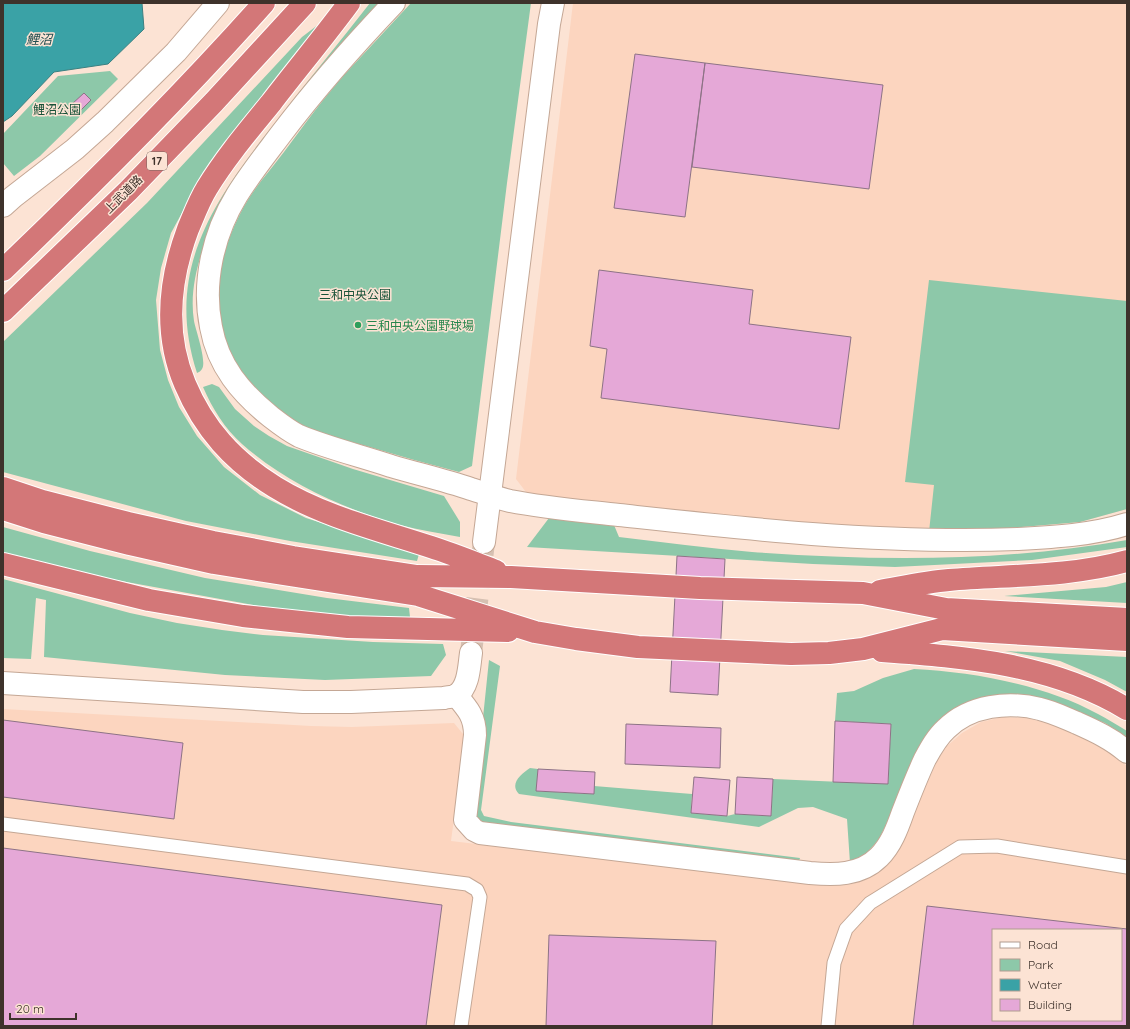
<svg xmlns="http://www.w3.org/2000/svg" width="1130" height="1029" viewBox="0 0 1130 1029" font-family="Quicksand,'Noto Sans JP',sans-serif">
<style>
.built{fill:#fcd5bf;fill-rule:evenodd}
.green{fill:#8dc8a9}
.water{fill:#3aa2a6;stroke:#3b8081}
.building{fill:#e5a8d7;stroke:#8d7386;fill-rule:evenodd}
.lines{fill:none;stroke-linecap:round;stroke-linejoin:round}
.secondary-tunnel{stroke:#d6c0b2;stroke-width:22;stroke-dasharray:22 11;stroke-linecap:butt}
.lane-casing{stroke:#c4a795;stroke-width:15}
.street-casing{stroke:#c4a795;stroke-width:24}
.secondary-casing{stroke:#c4a795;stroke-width:24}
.highway-casing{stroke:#fff;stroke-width:24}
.lane{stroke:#fff;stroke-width:13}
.street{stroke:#fff;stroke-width:22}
.secondary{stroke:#fff;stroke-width:22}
.highway{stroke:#d37778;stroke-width:22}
.leisure-dot{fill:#2e9e5b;stroke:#fce3d4;stroke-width:1.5}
.labels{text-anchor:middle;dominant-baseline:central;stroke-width:3;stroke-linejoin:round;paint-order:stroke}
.shield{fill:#fce3d4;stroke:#77675e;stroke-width:1}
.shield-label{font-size:11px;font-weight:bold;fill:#3e322b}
.park-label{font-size:12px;fill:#185238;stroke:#fce3d4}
.street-label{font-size:12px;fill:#3e322b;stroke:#fce3d4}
.leisure-label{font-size:12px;fill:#27864d;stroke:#fce3d4;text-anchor:start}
.water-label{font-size:13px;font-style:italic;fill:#214e50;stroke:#fce3d4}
</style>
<rect width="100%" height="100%" fill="#fce3d4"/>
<path class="built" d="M573,3H1127V509L1080,522L1044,525L881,531L529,496L516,479Z
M3,709L311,726L352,727L454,723L463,734L464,743L451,841L829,886L848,885L865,880L879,871L891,859L902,840L937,761L947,746L962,733L981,722L1003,717L1027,718L1053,725L1085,739L1111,754L1127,766V1026H3ZM993,930H1121V1020H993Z"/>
<path class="green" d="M370,3H380L211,228C199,257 189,289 194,321C196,331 207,362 202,369C201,371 199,372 197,373C163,268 216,198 278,119C308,80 340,42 370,3Z
M411,3H531L507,183L472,466L459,472C428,464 397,455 366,446C342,439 314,433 292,420C215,373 200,291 240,214C251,191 269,172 284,152C304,125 323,99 345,74C367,50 389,27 411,3Z
M323,21L202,176L171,233L161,268L156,300L160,350L168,380L179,407L197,436L224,467L260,495L306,518L419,554L417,561L290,541L186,521L3,472V342L147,203L302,37Z
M110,71L118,79L40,156L14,176L3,163V134L58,76Z
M929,280L1127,301V509L1080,522L1010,528L929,532L934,485L905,482Z
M212,384L219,387L235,409L254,426L269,436L287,446L353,469L444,496L460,522V537C440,533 419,530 400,525C344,509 286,483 242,444C225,429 212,408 203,387Z
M549,518L614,525L619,537C663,542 707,548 752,552C876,561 1004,562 1127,540V547L1032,560L895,567L813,564L527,547Z
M3,527L90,551L205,578L327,598L409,608L410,617H359L291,612L110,579L3,554Z
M3,579L130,613L177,623L222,630L263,635L373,642L443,644L446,655L431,676L325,680L225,675L44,657L46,600L36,598L31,659L3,658Z
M1127,582V603L1004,596L1106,587Z
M1005,651L1127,657V692L1105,680L1060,661Z
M489,660L500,666L481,810L484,816L511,822L800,858L799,861L481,825L474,812V804Z
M914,669C974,672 1045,685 1098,714C1108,719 1117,725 1127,731V737L1105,723L1071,709L979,700L891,814L879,839L866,854L850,863L847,819L813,807L798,808L759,827L519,794C509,784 521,774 530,768L538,769L537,791L594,794V786L692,794L691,813L727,816L735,814L771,816L773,779L888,784L891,724L835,721L837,693L854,691L883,678Z"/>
<path class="water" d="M3,3H142L144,29L108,64L54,72L12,116L3,122Z"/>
<path class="building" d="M635,54L705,63L685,217L614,208Z
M705,63L883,85L869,189L692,167Z
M84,93L91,100L80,111L72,104Z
M599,270L753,290L749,324L851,337L839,429L601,398L607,349L590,346Z
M677,556L725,559L718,695L670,692Z
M3,720L183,743L174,819L3,797Z
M835,721L891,724L888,784L833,782Z
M626,724L721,728L720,768L625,764Z
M538,769L595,772L594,794L536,791Z
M694,777L730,780L727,816L691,813Z
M737,777L773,779L771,816L735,814Z
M3,848L442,905L426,1026H3Z
M927,906L1127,929V1026H913ZM993,930H1121V1020H993Z
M549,935L716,941L712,1026H546Z"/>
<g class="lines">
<path class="secondary-tunnel" d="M471,653L484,542"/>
<g class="lane-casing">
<path id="lane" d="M3,824L467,884L477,890L480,897L461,1026
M828,1026L834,963L846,929L870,903L960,847L997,846L1127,867"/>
</g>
<g class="street-casing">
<path id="street" d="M394,3C354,45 316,88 281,134C266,154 250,174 237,195C213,234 202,283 211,327C218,366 241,393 271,417C280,424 289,431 299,436C328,448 361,456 391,466C418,474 444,480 471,489C484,493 497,498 510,501C546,508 583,511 619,515C684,522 747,529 812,534C881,539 948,542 1018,539C1055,537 1092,535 1127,524
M3,206L13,197L75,149L105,122L176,52L218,3
M456,695C468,709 475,717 475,735L465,820L474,830L480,833L810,873C834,875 860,876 879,857C891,845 897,829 903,812C910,794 917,776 925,759C931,748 937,737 946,729C970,705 1009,701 1040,709C1053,712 1065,718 1077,723C1095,731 1112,739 1127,752"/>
</g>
<g class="secondary-casing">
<path id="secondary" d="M484,542L549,24L553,3
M3,683L303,702H351L444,698C448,697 454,697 457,695C469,686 469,667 471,653"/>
</g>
<g class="highway-casing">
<path id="highway" d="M349,3C324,37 297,69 271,103C249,130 226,157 207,188C199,201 194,215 188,229C169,280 163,332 185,384C204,429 233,461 275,487C322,516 379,530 431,547C453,554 475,563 496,571
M3,270C93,184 181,96 264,3
M3,311L128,191L214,102L305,3
M3,488L42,501L128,523L213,542L293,557L417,576L511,577L700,588L863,593L946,609L1127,619
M3,509L44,522L130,544L214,563L418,595L535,632L576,639L638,647L791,654L829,653L863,649L942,629L1127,640
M3,564L149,600L243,616L348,627L508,631
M880,591C903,587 926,582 949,580C1008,575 1069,577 1127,561
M882,651C966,657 1053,664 1127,709"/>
</g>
<use href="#lane" class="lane"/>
<use href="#street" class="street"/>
<use href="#secondary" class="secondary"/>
<use href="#highway" class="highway"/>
</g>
<circle class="leisure-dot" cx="358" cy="325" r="4"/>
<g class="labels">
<rect class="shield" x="147" y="152" width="20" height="18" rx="3"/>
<g class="shield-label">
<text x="157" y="161">17</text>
</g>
<g class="park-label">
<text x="57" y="109">鯉沼公園</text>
<text x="355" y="294">三和中央公園</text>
</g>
<g class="street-label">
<text transform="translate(123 194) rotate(-45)">上武道路</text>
</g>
<g class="leisure-label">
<text x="366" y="325">三和中央公園野球場</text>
</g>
<g class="water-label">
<text x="39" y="39">鯉沼</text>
</g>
</g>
<rect width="1130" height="1029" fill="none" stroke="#3e322b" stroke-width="8"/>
<rect x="992" y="929" width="130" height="92" fill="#fce3d4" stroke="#b09c90"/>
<rect x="1000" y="942" width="20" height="6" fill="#ffffff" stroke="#b09c90"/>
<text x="1028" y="949" font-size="12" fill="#3e322b">Road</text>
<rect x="1000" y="959" width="20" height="12" fill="#8dc8a9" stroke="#b09c90"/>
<text x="1028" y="969" font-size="12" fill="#3e322b">Park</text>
<rect x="1000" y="979" width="20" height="12" fill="#3aa2a6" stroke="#b09c90"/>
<text x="1028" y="989" font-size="12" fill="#3e322b">Water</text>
<rect x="1000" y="999" width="20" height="12" fill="#e5a8d7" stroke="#b09c90"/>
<text x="1028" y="1009" font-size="12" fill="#3e322b">Building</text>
<path d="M10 1013v6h66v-6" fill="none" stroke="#3e322b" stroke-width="2"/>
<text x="16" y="1013" font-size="12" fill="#3e322b" stroke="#fce3d4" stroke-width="3" paint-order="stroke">20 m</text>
</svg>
